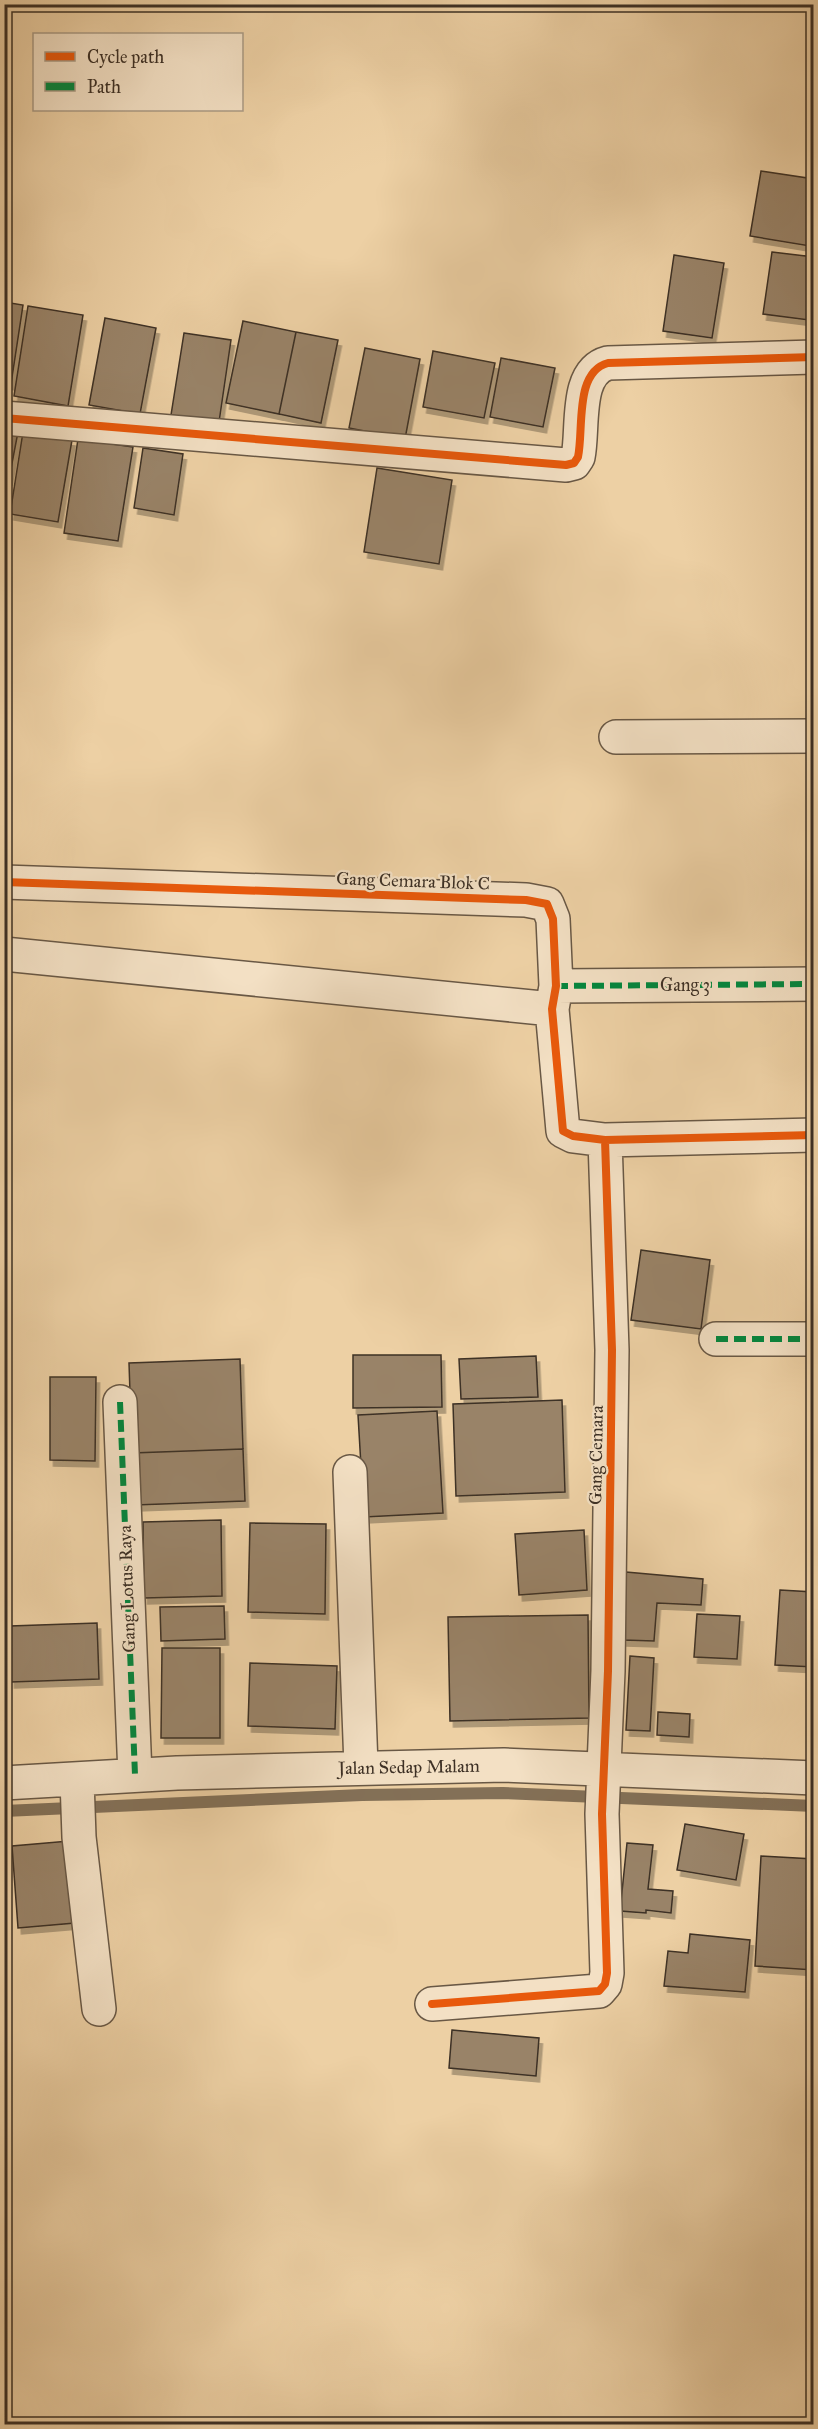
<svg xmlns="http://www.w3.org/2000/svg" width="818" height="2429" viewBox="0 0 818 2429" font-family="'IM FELL Great Primer',serif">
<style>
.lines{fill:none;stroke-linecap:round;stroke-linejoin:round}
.stream{stroke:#837057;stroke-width:12}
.building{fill:#998367;stroke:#3d3025;stroke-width:1.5;filter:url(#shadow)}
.minor-casing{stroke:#695845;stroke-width:36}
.minor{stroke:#f3e0c4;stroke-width:33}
.quiet{stroke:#00873e;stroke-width:6;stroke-dasharray:12 6;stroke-linecap:butt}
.cycleway-casing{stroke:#f3e0c4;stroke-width:11}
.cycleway{stroke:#e8590c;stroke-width:8}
.labels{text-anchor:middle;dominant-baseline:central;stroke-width:4.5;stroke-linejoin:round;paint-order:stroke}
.street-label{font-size:18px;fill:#3d3025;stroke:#f3e0c4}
</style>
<defs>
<filter id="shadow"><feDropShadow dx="3.5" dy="6" stdDeviation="0" flood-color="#0004"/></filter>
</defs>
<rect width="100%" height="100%" fill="#edd0a4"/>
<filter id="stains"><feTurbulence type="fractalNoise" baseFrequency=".00333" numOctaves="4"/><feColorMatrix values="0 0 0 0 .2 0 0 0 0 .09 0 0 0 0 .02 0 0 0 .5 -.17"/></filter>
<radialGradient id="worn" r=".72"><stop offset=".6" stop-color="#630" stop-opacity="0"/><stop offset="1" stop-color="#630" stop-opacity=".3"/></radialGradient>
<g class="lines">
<path class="stream" d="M4,1811L362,1795L503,1793L814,1806"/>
</g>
<path class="building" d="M761,171L814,179V225L810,246L750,236Z
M772,252L814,257L809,320L763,314Z
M674,255L724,263L712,338L663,331Z
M4,302L23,305L11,384L4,383Z
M28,306L83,315L68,406L14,396Z
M105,318L156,328L140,414L89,405Z
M243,321L296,332L279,414L226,403Z
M296,332L338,340L321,423L279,414Z
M184,333L231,340L219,422L171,415Z
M365,348L420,359L405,439L349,428Z
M433,351L495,363L484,418L423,407Z
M501,358L555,368L543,427L490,417Z
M4,429L18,432L9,479L4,478Z
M23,432L72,440L58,522L10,514Z
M78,439L133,447L118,541L64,533Z
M143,448L183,454L174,515L134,508Z
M377,468L452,480L439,564L364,552Z
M641,1250L710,1260L701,1329L631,1320Z
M353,1355H441L442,1407L353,1408Z
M536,1356L538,1397L461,1399L459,1359Z
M240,1359L243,1449L132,1453L129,1363Z
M50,1377H96L95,1461L50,1460Z
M562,1400L565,1492L456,1496L453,1404Z
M437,1411L443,1513L364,1517L358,1415Z
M243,1449L245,1501L135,1505L132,1453Z
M221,1520L222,1596L144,1598L143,1522Z
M250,1523L326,1524L325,1614L248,1612Z
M584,1530L587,1590L519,1595L515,1534Z
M626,1572L703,1579L701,1605L657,1603L654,1641L623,1640Z
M780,1590L814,1592V1667L775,1665Z
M224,1606L225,1639L161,1641L160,1607Z
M697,1614L740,1616L737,1659L694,1657Z
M588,1615L589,1718L450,1721L448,1617Z
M97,1623L99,1679L11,1682L10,1626Z
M162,1648H220V1738H161Z
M630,1656L654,1658L650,1731L626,1730Z
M250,1663L337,1666L335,1729L248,1726Z
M658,1712L690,1714L689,1737L657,1735Z
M685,1824L744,1834L736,1880L677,1870Z
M69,1841L75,1923L18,1928L12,1846Z
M627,1843L653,1845L648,1889L673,1891L671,1913L646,1910V1913L620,1911Z
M761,1856L814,1859V1970L755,1966Z
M690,1934L750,1940L745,1992L664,1986L668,1951L688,1953Z
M452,2030L539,2038L536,2076L449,2068Z"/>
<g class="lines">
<g class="minor-casing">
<path id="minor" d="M4,418L566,465L574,463L578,457C584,429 574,372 608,363L814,357
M616,737L814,736
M4,882L526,900L547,904L553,919L556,986L552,1009L563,1131L573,1136L605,1140L814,1135
M4,954L552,1009
M556,986L814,984
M716,1339H814
M120,1402L135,1775
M350,1472L361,1766
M77,1780L79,1837L99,2009
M4,1783L177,1773L504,1765L814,1778
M432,2004L599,1991L605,1984L607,1973L602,1814L608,1671L612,1350L605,1140"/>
</g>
<use href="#minor" class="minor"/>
<path class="quiet" d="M556,986L814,984
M716,1339H814
M120,1402L135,1775"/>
<g class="cycleway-casing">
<path id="cycleway" d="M4,418L566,465L574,463L578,457C584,429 574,372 608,363L814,357
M4,882L526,900L547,904L553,919L556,986L552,1009L563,1131L573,1136L605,1140L814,1135
M432,2004L599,1991L605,1984L607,1973L602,1814L608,1671L612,1350L605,1140"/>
</g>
<use href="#cycleway" class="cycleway"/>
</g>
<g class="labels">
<g class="street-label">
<text transform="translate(413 881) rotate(2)">Gang Cemara Blok C</text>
<text x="685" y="985">Gang 3</text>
<text transform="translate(596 1455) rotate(-89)">Gang Cemara</text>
<text transform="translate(127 1589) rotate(-92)">Gang Lotus Raya</text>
<text transform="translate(409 1767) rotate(-1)">Jalan Sedap Malam</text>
</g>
</g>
<rect width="818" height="2429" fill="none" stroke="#edd0a4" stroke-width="24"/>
<rect x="6" y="6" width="806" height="2417" fill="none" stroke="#3d3025" stroke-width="3"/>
<rect x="12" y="12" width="794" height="2405" fill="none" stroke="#3d3025" stroke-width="1.5"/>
<rect x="33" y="33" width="210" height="78" fill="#f3e0c4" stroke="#aa9a84" stroke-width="1.5"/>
<rect x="45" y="52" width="30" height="9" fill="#e8590c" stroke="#aa9a84" stroke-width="1.5"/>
<text x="87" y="63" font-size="18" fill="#3d3025">Cycle path</text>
<rect x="45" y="82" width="30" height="9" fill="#00873e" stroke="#aa9a84" stroke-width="1.5"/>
<text x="87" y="93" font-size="18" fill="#3d3025">Path</text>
<rect width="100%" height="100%" filter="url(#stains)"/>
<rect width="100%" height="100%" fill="url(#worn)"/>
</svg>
